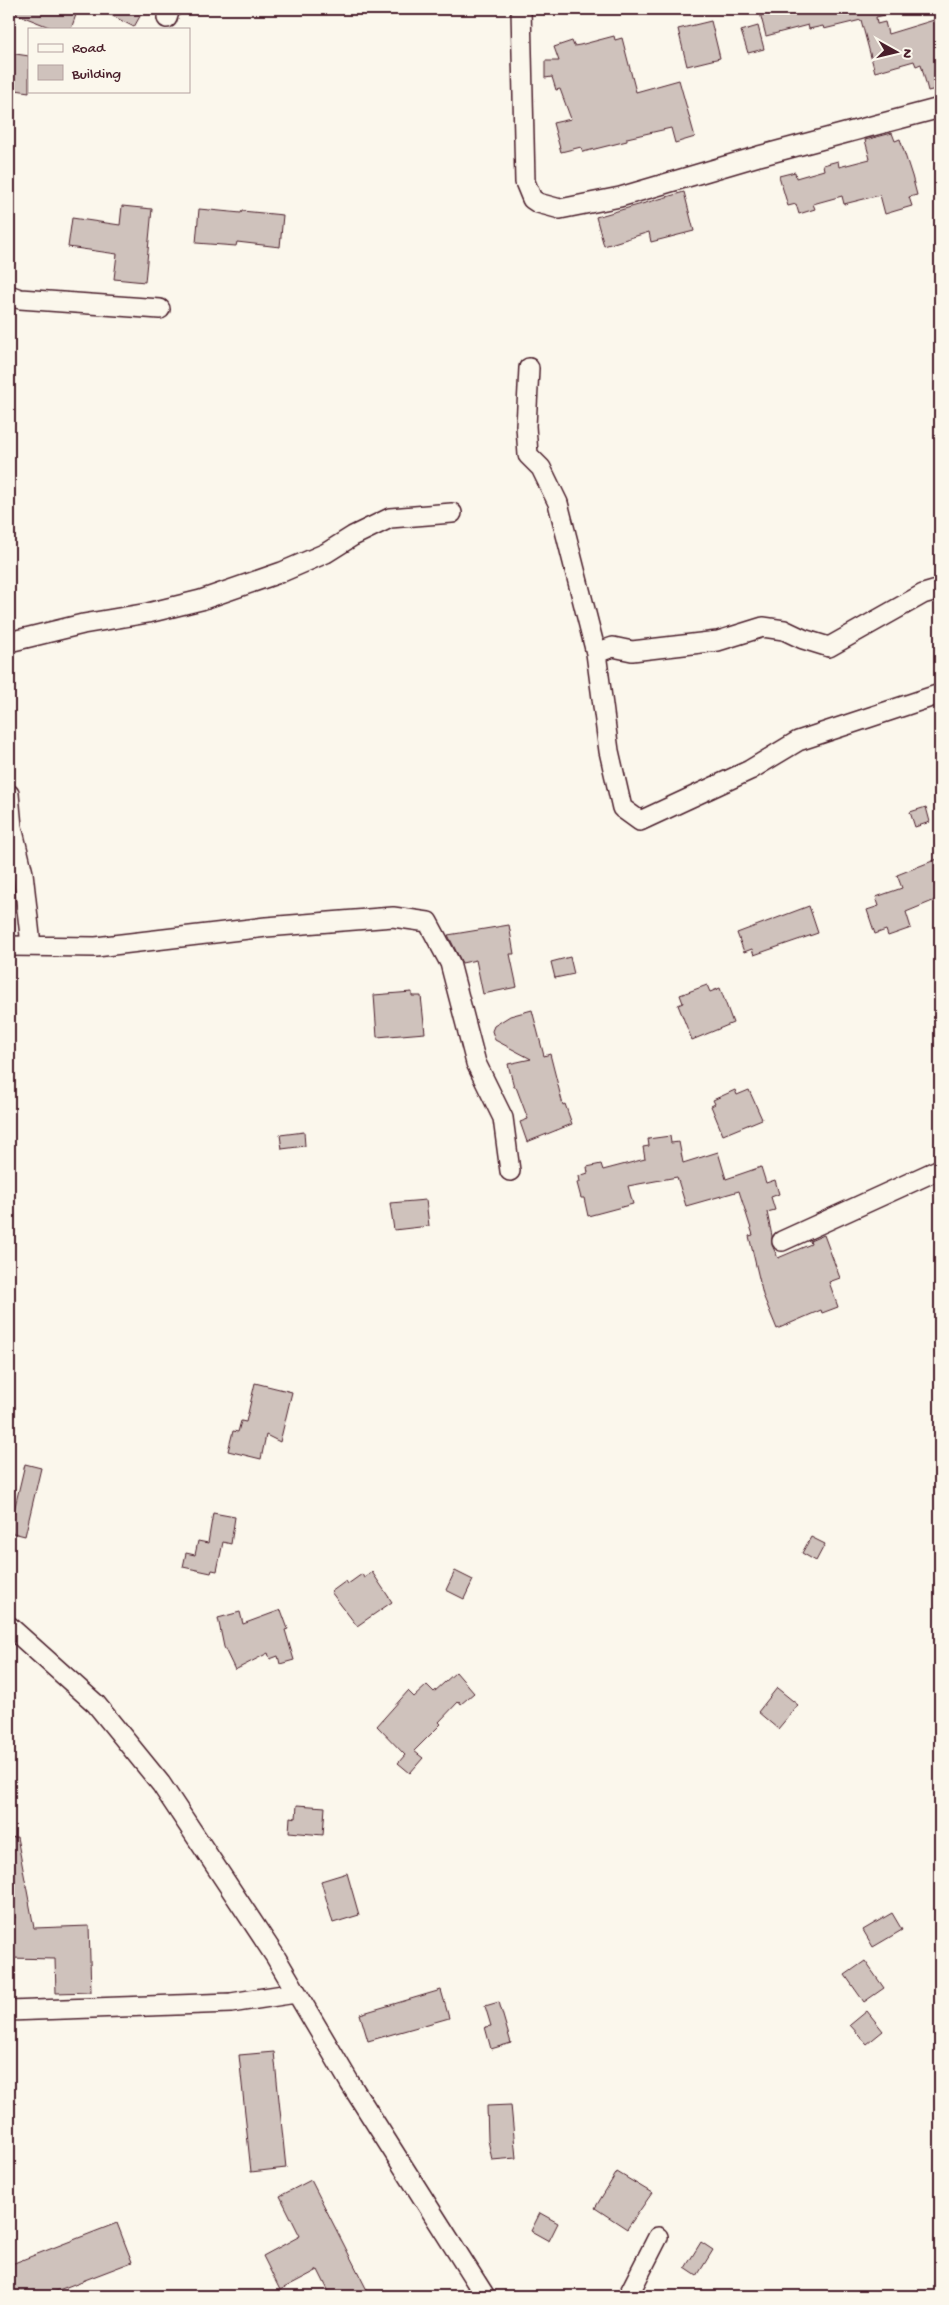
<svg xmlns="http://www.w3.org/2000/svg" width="949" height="2305" viewBox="0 0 949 2305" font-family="'Gochi Hand',sans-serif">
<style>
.building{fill:#cfc2bc;stroke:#4a1f2b}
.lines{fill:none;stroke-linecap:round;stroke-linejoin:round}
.minor-casing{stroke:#4a1f2b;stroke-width:22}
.minor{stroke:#fbf7ec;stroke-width:19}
</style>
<rect width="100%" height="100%" fill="#fbf7ec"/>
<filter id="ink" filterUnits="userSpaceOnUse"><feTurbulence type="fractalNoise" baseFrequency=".02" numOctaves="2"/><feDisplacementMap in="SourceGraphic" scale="10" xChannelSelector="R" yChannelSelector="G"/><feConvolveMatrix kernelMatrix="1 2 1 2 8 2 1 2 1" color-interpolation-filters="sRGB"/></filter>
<g filter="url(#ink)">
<path class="building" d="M9,9H78L71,29H54L9,11Z
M99,9H144L134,27Z
M759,9H885V15L876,17L877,24L885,22L888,34L934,20L940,45V88L928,91L921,64L916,66L914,61L875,72L861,20L824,29L823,26L809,29L808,25L766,36Z
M711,21L720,58L687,66L678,29Z
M758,26L764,49L748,53L741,31Z
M614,36L615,40L622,38L636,92L679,80L695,137L675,143L671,128L627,138V141L583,152L581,147L561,152L553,123L571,119L560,89L556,90L552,77L545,78V61H559L554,47L572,41L574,46L580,45Z
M9,53L29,56V92L9,89Z
M892,133L895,141L900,139L912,176L917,195L909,197L912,206L885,214L880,195L844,204L842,196L813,204L815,209L799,214L796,204L788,206L779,176L795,172L796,178L824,170L823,165L838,161L839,167L870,159L865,140Z
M684,192L694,231L651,242L649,232L604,246L596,217Z
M122,206L152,209L145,282L114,279L117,254L68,247L72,218L120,225Z
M199,209L241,213L242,211L283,215L280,247L237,242L236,246L196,243Z
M926,807L930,822L915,827L910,812Z
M940,858V898L906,912L911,928L888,936L886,930L875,934L867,910L879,906L876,897L902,888L897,875Z
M809,906L818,933L754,955L752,949L744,952L737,933Z
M509,925L514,954H510L517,987L483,994L476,960L462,963L448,935Z
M570,957L574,974L555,978L551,962Z
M707,985L710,992L720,988L733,1023L692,1040L678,1005L683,1003L680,995Z
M412,992V996H421L425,1033L377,1037L374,995Z
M532,1010L544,1056L550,1054L563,1105L565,1104L572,1124L527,1142L520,1122L528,1119L516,1087H514L508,1064L531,1059L495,1040L492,1031L494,1026L510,1016Z
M735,1090L737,1095L749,1090L762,1119L723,1135L711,1106L715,1104L713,1100Z
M304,1132L305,1146L282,1149L280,1135Z
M670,1136L671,1143L679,1142L683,1163L718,1152L726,1179L761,1167L766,1183L775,1180L779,1194L771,1197L775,1210L767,1212L772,1236V1245L778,1258L811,1244L810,1241L824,1235L840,1278L829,1282L838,1307L822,1313L821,1310L777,1329L763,1295L749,1236L753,1235L739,1191L686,1206L677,1177L628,1186L633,1204L588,1216L584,1198H581L577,1183L580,1182L579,1176L588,1173L587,1167L601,1164L603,1170L645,1159L643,1147L649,1146L648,1139Z
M426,1200L429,1226L394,1230L390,1203Z
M255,1383L292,1392L280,1442L266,1435L261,1459L228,1451L233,1431L238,1432L241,1421L246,1422Z
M25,1464L41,1468L25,1536L9,1532Z
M213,1513L235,1517L231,1544L223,1542L217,1571L212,1570L211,1573L183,1567L186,1553L195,1555L198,1541L208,1543Z
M811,1537L825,1544L816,1561L802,1553Z
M455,1571L473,1580L464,1599L446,1590Z
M372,1572L392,1602L357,1626L331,1592L346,1581L348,1584L362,1574L364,1578Z
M281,1610L288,1629L285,1630L294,1660L280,1664L278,1656L270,1659L268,1653L235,1670L224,1647L218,1618L240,1612L243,1624Z
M456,1672L474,1693L461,1704L459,1701L439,1722L441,1724L414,1751L423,1758L410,1773L398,1763L405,1755L377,1726L408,1691L414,1697L427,1685L434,1692Z
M777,1688L798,1705L778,1729L758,1712Z
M297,1805L325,1807L323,1835L289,1832L290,1817L296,1818Z
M17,1837L34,1928L89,1926L91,1992L56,1993L55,1959L9,1958V1918H15L9,1889V1838Z
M347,1873L359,1915L333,1923L321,1881Z
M892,1913L902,1930L873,1947L863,1930Z
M865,1961L884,1988L864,2002L845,1975Z
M441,1990L449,2018L368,2041L360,2014Z
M499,2002L511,2043L491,2049L485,2027L491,2026L485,2006Z
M867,2011L883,2031L867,2044L850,2025Z
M274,2052L286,2168L251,2172L239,2055Z
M511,2105L516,2158L492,2160L488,2140L487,2106Z
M617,2172L652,2193L627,2229L595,2208Z
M311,2180L370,2296H331L318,2270L280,2290L263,2256L300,2236L280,2196Z
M540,2213L558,2223L549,2241L531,2231Z
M117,2223L132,2262L43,2296H9V2265Z
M701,2242L713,2250L697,2276L685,2268Z"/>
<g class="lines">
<g class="minor-casing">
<path id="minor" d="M521,9L525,182L532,199L538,203L560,209L620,197L759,156L940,108
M167,18L170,9
M9,295L20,299L160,309
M529,368L526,426L528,455L541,468L558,503L596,653L609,751L622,808L640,821L750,770L798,741L940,694
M9,642L83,624L148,613L201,600L282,572L326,553L353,536L390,518L452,513
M596,653L613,647L632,651L718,641L763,627L784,630L803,639L829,647L923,594L940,589
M9,794L12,827L23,873L31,945
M9,946L96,947L266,927L393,917L428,922L450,963L476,1063L503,1118L510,1171
M782,1241L940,1169
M9,1626L96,1704L161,1784L275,1956L350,2083L485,2296
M9,2011L231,2003L296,1993
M628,2296L658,2237"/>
</g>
<use href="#minor" class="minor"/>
</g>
</g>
<rect width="949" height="2305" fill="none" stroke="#fbf7ec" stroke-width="30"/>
<rect x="15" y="15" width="919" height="2275" fill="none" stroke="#4a1f2b" stroke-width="2" filter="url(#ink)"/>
<rect x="28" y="28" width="162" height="65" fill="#fbf7ec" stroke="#b4a19f"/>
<rect x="38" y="44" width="25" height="8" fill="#fbf7ec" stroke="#b4a19f"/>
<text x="72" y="52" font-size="15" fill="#4a1f2b">Road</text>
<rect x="38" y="65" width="25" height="15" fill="#cfc2bc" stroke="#b4a19f"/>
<text x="72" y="78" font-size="15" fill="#4a1f2b">Building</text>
<g transform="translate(896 52) rotate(98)" stroke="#fbf7ec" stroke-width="4" paint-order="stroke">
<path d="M0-4L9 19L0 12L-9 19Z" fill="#4a1f2b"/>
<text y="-8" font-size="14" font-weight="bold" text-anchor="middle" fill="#4a1f2b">N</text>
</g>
</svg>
